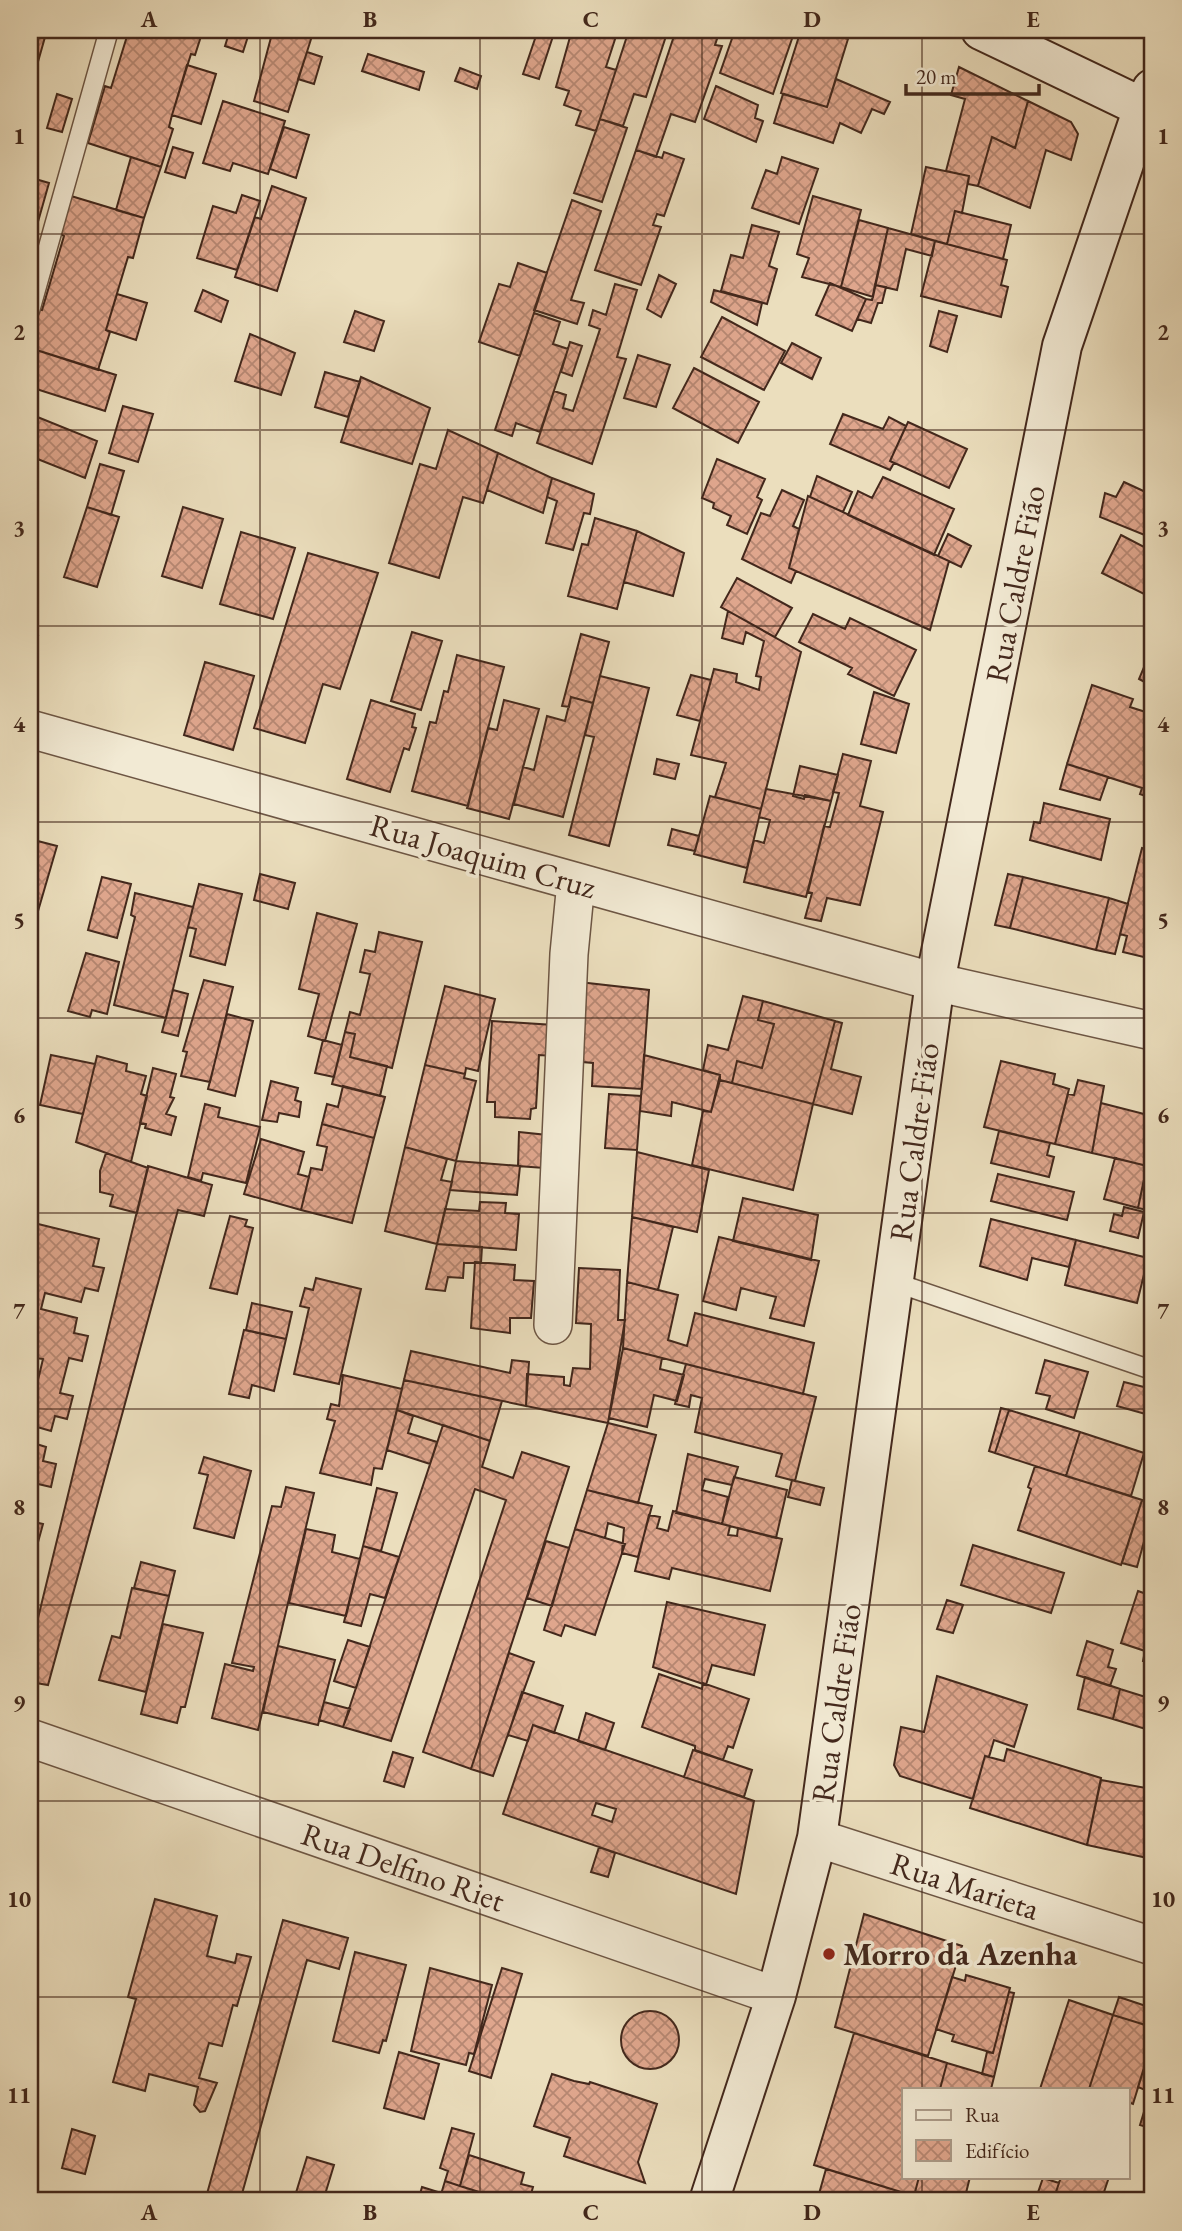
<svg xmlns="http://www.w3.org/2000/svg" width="1182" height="2231" viewBox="0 0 1182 2231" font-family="'EB Garamond',serif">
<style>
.building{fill:url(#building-cross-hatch);stroke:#43281c;stroke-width:2;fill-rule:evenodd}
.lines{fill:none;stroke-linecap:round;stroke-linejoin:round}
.lane-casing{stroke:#6d5644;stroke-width:21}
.street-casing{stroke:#6d5644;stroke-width:40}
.secondary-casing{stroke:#43281c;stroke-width:42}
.lane{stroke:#f2ead4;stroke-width:18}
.street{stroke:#f2ead4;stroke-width:37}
.secondary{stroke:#f2ead4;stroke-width:38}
.grid{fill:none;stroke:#43281c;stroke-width:2;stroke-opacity:0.55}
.poi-dot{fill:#8f2418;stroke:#f2ead4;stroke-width:2.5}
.labels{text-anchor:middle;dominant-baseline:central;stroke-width:7;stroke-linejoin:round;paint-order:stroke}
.street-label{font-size:32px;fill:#43281c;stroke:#f2ead4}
.poi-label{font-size:32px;font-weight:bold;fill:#43281c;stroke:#f2ead4;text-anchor:start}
.neatline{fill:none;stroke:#43281c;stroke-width:2.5}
.grid-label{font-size:23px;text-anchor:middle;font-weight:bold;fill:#43281c}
</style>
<defs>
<pattern id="building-cross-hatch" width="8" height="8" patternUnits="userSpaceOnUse" patternTransform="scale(1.75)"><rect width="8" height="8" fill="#dfa68d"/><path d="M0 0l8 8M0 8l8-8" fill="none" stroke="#b68772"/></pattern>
</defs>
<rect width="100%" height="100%" fill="#ebdebd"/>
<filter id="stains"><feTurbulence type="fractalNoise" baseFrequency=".00286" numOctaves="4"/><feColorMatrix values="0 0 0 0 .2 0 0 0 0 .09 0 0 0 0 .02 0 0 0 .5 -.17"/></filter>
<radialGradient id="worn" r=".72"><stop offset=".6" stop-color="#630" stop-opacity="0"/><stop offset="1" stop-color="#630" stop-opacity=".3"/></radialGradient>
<path class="building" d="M30,30H47L30,90Z
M122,30H203L195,55L191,54L172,115L169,127L173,129L161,167L88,143L105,86L111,88L128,33Z
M230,30H250L243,52L225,46Z
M273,30H294L312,36L288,112L254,101Z
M538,30H555L539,79L523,74Z
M572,30H618L606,67L616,70L596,131L576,125L581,111L564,105L569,91L556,87Z
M629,30H668L646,97L634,94L623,126L600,119Z
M676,30H720L715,45L722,46L695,122L671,114L656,157L636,150Z
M735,30H795L773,94L720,73Z
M801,30H819L848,39L827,107L781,93Z
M307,52L322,57L314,84L298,79Z
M368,54L424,72L419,90L362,71Z
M187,65L216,74L201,124L172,115Z
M959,67L1028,101L1015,148L992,137L978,186L968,184L969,176L946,171L965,99L951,95Z
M460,68L481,76L477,89L455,81Z
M836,79L890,102L884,114L872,109L861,133L840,123L833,143L774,123L783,94L827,107Z
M716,86L758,105L755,118L763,121L756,142L704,119Z
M57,94L72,99L62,132L47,128Z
M223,101L285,121L268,174L233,163L230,171L203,163Z
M1028,101L1071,122L1078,134L1071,160L1046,150L1030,208L978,186L992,137L1015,148Z
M600,119L627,128L602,202L574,193Z
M284,127L309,135L296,178L270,169Z
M173,147L193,153L185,178L165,172Z
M636,150L662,158L664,152L684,159L664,216L657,214L653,225L661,227L641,285L595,270Z
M131,157L161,167L144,218L116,210Z
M782,157L818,169L799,224L752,208L766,170L777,174Z
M926,167L969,176L962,213L955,211L947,244L911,234Z
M32,178L49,183L30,250V187Z
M272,186L306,198L277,291L235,277L255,217L261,219Z
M242,195L260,201L237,270L197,258L213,206L236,213Z
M71,196L144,218L133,258L128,257L106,330L110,332L98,370L30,348V331L37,309L42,310L64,236L60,234Z
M813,196L861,210L841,287L802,277L809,258L797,254Z
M572,200L601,211L571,300L584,303L577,324L534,310Z
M955,211L1011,225L1003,259L947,244Z
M859,220L888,228L873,297L841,287Z
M752,225L779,232L769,266L777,269L767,304L721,291L731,255L743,258Z
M888,228L935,241L932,256L906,249L897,290L875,285Z
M935,241L1007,260L1001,285L1008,287L1001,317L921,296Z
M518,263L547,273L520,356L479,342L499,284L510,287Z
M659,275L676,284L661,317L647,309Z
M830,283L866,299L852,331L816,315Z
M615,284L637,290L617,357L626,359L592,464L537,443L554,391L566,395L563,408L573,411L600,329L589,325L593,310L606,315Z
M875,285L886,287L882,303H878L871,323L857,319L866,299L872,300Z
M203,290L228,301L221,322L195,311Z
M714,290L762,303L757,325L711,302Z
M117,294L147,303L136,340L106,330Z
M355,311L384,321L374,351L344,342Z
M939,311L957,316L947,352L930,346Z
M534,313L560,322L553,344L568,349L540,432L516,423L512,436L495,430Z
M722,317L785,351L764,390L701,357Z
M250,334L295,353L281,395L235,381Z
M570,342L582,346L572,376L561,372Z
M792,343L821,358L812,379L781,363Z
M30,348L116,375L105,411L30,387Z
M638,355L670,365L656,407L624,398Z
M694,368L759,402L738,443L673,408Z
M325,372L360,382L348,417L315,407Z
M361,377L430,408L412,464L341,442Z
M123,406L153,414L138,462L109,453Z
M30,414L97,441L85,478L30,456Z
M843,414L883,429L889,417L906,426L890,461L894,463L890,470L830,444Z
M908,422L967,449L949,488L890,461Z
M448,430L498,453L483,503L463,497L439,578L389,563L420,464L436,469Z
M498,453L552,478L543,513L487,490Z
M717,459L765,479L757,497L762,500L747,534L727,525L731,516L713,508L714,503L702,498Z
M100,464L124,471L111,515L87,507Z
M817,476L852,492L843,512L810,497Z
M883,477L954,509L934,555L848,515L858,491L872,498Z
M552,478L594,494L590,514L584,513L573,550L546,543L557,501L547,497Z
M1124,482L1152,495V538L1100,517L1105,493L1116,497Z
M782,490L804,500L793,526L799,529L789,568L796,571L791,583L742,559L761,513L770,516Z
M808,496L949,561L930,630L789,568Z
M87,507L119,517L97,587L64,577Z
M183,507L223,519L202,588L162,576Z
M595,518L637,531L617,609L568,596L582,544L588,545Z
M637,531L684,553L673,596L624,582Z
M241,532L295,548L273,619L220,604Z
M948,534L971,546L961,567L938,556Z
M1121,535L1152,551V598L1102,573Z
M308,553L378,573L340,689L323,684L305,743L254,728Z
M737,578L792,608L775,637L721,607Z
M728,611L801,652L761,809L715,797L726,763L691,755L714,669L737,674L736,682L759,690L761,677L756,676L764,641L746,632L743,644L722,638Z
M813,614L845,629L850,618L916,650L894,696L848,674L852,668L799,642Z
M412,632L442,641L421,710L391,701Z
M30,634L38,636L30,664Z
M581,634L609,642L600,676L593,703L571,697L569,707L562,706Z
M457,655L504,667L468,806L412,791L430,722L436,723L444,691L448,692Z
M1147,660L1152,662V686L1139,679Z
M205,662L254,676L233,750L184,735Z
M691,675L711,680L700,721L677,715Z
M600,676L649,688L609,846L569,835L594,737L585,735Z
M1092,685L1133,699L1130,707L1152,714V798L1140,794L1142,788L1067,764Z
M874,692L909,704L896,753L861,744Z
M571,697L593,703L563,817L514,804L523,767L534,770L547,716L565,721Z
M371,700L415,714L412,727L416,728L409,750L404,748L390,792L347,779Z
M504,700L539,709L509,819L467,808L488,728L497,730Z
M843,754L871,761L860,806L883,812L860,905L827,898L821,921L805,918L812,893L808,892L824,826L830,827L839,793L833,792Z
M657,759L679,764L675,779L654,774Z
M1067,764L1108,777L1100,800L1060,789Z
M800,766L838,775L831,801L805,795L804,799L793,796Z
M766,789L831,801L806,897L744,882L754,840L764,843L770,820L759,817Z
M710,796L761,809L747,868L694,854Z
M1044,803L1110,819L1101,860L1030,840L1034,822L1040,823Z
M672,829L699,836L695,851L668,845Z
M30,839L57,846L36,918L30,916Z
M1142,848L1152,851V959L1123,952L1127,936L1120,934Z
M260,874L295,883L288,909L254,900Z
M1008,874L1023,877L1010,928L995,925Z
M102,877L131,884L117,938L88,930Z
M1023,877L1109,898L1096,950L1010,928Z
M199,884L242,894L225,965L190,956L196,929L188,927Z
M135,893L193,907L166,1018L114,1005L135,917L131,915Z
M1109,898L1128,904L1115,954L1096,950Z
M317,913L357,924L325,1041L308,1036L319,994L299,989Z
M379,932L422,942L392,1068L350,1057L355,1034L345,1032L350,1012L360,1015L370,974L360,972L365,950L375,952Z
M86,953L119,962L107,1014L92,1010L90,1017L68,1011Z
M204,980L233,987L210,1082L181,1076L187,1052L183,1051Z
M579,982L649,990L642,1089L592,1086L593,1063L571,1061Z
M445,986L495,999L478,1071L466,1068L465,1074L425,1065Z
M173,990L188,994L178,1036L162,1032Z
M743,996L763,1001L758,1020L774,1024L762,1068L737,1061L732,1083L720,1080V1075L703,1070L708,1045L728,1050Z
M763,1001L835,1021L813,1104L732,1083L737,1061L762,1068L774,1024L758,1020Z
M227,1014L253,1021L235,1096L208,1089Z
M492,1021L554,1025L553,1056L539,1055L536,1108L531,1109L530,1119L495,1117V1102H487Z
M835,1021L842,1023L831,1069L861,1077L852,1114L813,1104Z
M345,1032L355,1034L350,1057L387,1066L380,1096L332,1084Z
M323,1040L342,1045L334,1077L315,1073Z
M51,1055L95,1064L83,1114L40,1105Z
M644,1055L720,1075L711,1112L672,1102L671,1116L640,1111Z
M97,1056L127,1064L126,1071L146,1076L141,1094L147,1096L131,1162L76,1142Z
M1001,1061L1055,1074L1053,1084L1069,1089L1055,1144L984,1127Z
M425,1065L465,1074L464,1078L476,1081L456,1161L405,1147Z
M153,1068L176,1074L170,1097L174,1098L166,1114L176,1117L171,1135L145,1128L146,1124L140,1123Z
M720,1080L813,1104L793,1190L692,1165L703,1111L711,1112Z
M1078,1080L1104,1086L1092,1153L1055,1144L1068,1094L1074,1095Z
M271,1081L298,1088L295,1100L301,1102L299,1117L279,1113L277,1122L262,1120Z
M343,1086L385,1097L374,1138L322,1124L327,1104L338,1107Z
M609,1094L641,1096L637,1150L605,1148Z
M1101,1103L1152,1116V1167L1092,1153Z
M205,1104L220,1108L218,1117L260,1127L246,1183L203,1173L201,1181L188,1177Z
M322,1124L374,1138L352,1223L301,1210L311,1168L322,1170L327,1147L317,1145Z
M999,1131L1050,1143L1047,1155L1054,1157L1049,1177L991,1163Z
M519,1132L547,1135L544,1168L518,1166Z
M261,1139L304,1152L298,1174L309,1177L301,1210L244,1194Z
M405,1147L447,1159L441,1180L452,1182L437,1244L385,1231Z
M637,1152L709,1170L697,1232L632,1217Z
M106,1153L148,1168L137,1213L110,1206L113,1195L100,1192V1171Z
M1115,1158L1147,1166L1138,1208L1104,1199Z
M456,1161L520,1166L517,1195L450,1190Z
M148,1166L212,1185L204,1216L178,1210L48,1685L30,1682V1651Z
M998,1174L1074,1192L1067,1220L991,1201Z
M1143,1184L1152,1186V1211L1138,1208Z
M743,1198L818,1215L811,1260L733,1241Z
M480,1202L506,1203L505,1213L519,1214L516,1250L437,1244L445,1209L479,1211Z
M1124,1207L1144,1212L1138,1238L1110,1231L1114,1214L1122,1216Z
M230,1216L247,1220L245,1226L253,1228L237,1294L210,1288Z
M632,1217L673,1227L658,1290L627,1282Z
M991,1219L1076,1240L1069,1267L1032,1258L1027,1280L980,1266Z
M30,1222L99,1239L93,1266L104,1268L98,1291L85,1288L81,1302L45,1293L41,1309L77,1318L74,1333L88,1336L82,1361L69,1358L60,1393L73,1396L67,1419L55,1416L51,1431L30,1425ZM36,1358L43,1359L38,1380L31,1379Z
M719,1237L819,1261L804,1326L770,1318L776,1297L741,1288L736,1310L703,1301Z
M1076,1240L1148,1258L1137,1303L1065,1285Z
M437,1244L482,1247L481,1263H464L463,1278L448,1277L445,1291L426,1289Z
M475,1262L515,1265L514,1280L534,1281L531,1318H510V1333L471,1328Z
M579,1268L620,1270L618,1320H625L608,1423L526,1406L527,1374L564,1377V1385L570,1386L573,1368L590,1369L591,1324L576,1323Z
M316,1278L361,1289L339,1384L294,1374L309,1308L300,1306L305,1288L313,1290Z
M627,1282L678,1295L668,1340L687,1346L695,1313L814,1343L803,1394L623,1348Z
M252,1303L292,1312L286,1339L246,1330Z
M244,1330L286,1339L274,1391L252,1385L249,1398L229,1394Z
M623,1348L662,1358L660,1369L684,1375L677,1401L654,1395L647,1427L609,1418Z
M411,1351L510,1373L512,1360L529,1362L526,1406L404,1380Z
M1045,1360L1088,1372L1074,1418L1046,1409L1050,1396L1036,1393Z
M686,1364L816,1397L795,1481L776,1476L782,1454L695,1432L702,1398L691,1395L689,1407L675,1404Z
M343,1375L402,1389L382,1469L374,1468L371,1485L320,1473L335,1421L327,1419L331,1404L339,1406Z
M404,1380L502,1401L490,1441L397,1410Z
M1124,1382L1152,1389L1149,1415L1117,1406Z
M1001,1408L1009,1410L995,1453L989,1451Z
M397,1410L413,1416L408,1433L437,1442L430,1464L387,1450Z
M1009,1410L1080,1432L1066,1476L995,1453Z
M608,1423L656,1435L638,1503L587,1490Z
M443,1425L490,1441L482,1467L513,1478L522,1452L569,1467L471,1769L423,1752L506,1500L475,1489L391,1741L343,1727Z
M1080,1432L1144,1453L1131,1496L1066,1476Z
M30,1442L46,1447L43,1461L56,1464L51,1487L38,1484L30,1519Z
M688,1454L738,1467L732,1485L705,1479L702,1490L728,1497L722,1524L676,1513Z
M204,1457L251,1471L234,1538L194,1528L208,1475L199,1473Z
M1035,1466L1142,1500L1121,1565L1018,1530L1031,1489L1028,1487Z
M734,1477L787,1490L776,1538L722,1524Z
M792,1480L824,1488L820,1505L788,1497Z
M286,1487L314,1493L258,1730L212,1718L225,1664L253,1671L254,1667L232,1663L272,1506L281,1507Z
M377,1488L397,1493L381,1551L363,1546Z
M587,1490L652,1506L638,1557L622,1553L624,1528L608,1523L605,1538L575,1529Z
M1142,1500L1148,1502L1145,1515L1148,1527L1137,1567L1122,1563Z
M673,1511L730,1526L728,1535L737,1536L738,1528L782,1539L770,1591L672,1568L669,1579L635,1571L649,1515L660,1517L657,1528L668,1531Z
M30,1521L43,1524L37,1546L30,1545Z
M306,1529L335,1535L332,1552L360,1559L346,1616L289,1603Z
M575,1529L625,1544L595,1635L565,1625L561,1636L544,1630Z
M546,1541L569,1548L552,1606L527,1598Z
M973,1545L1064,1573L1051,1613L961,1585Z
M363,1546L399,1557L385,1598L370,1594L361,1626L344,1622Z
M141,1562L175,1571L169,1596L134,1588Z
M132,1588L169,1596L146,1692L99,1680L112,1636L120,1638Z
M1138,1591L1152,1596V1664L1143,1661L1145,1651L1121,1643Z
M947,1600L963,1605L953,1633L937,1629Z
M667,1602L765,1625L754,1675L712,1665L706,1685L653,1667Z
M163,1624L203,1633L185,1707H181L177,1723L141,1714Z
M348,1640L370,1647L356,1688L334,1681Z
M1087,1641L1113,1650L1108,1667L1116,1669L1110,1686L1077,1675Z
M278,1646L335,1660L318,1725L263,1712Z
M509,1653L534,1662L493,1776L471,1769Z
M659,1674L702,1689L703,1683L749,1699L733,1748L728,1746L723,1760L695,1750V1746L642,1727Z
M937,1676L1027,1705L1014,1747L994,1740L989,1757L985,1756L973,1799L900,1776L894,1765L901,1727L924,1732Z
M1085,1677L1120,1689L1113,1719L1078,1709Z
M1120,1689L1152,1699V1731L1113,1719Z
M522,1692L563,1706L554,1733L533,1725L528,1741L508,1735Z
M324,1702L350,1709L343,1727L319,1720Z
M586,1713L614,1723L605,1750L578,1741Z
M533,1725L754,1801L736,1894L503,1814ZM596,1803L616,1809L612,1822L592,1815Z
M1007,1749L1101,1778L1087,1845L970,1808L985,1756L1004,1761Z
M693,1750L752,1770L744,1797L684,1777Z
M393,1752L413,1758L404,1787L384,1781Z
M1101,1780L1152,1789V1859L1087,1845Z
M599,1847L615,1853L608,1877L591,1872Z
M155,1899L217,1916L207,1956L235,1963L237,1954L251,1957L237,2006L233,2005L222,2046L209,2043L199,2078L217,2083L205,2111L200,2112L194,2105L198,2087L149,2074L145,2091L113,2082L136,1999L128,1997Z
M864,1914L962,1946L928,2056L835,2027Z
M283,1920L348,1938L339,1969L307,1960L240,2201H205Z
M355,1952L406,1965L386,2041L383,2040L379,2053L333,2041Z
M430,1968L492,1985L474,2054L469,2053L466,2065L411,2051Z
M502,1968L522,1974L491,2078L469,2071Z
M966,1975L1010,1988L993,2053L952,2041L954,2035L936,2029L952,1977L965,1981Z
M1009,1992L1014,1993L994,2077L982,2074L987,2052L993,2053Z
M1119,1997L1152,2008V2027L1113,2015Z
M1069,2000L1113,2015L1089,2089H1040Z
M621 2040a29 29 0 1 1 58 0a29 29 0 1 1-58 0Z
M1113,2015L1152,2027V2042L1133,2104L1128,2102V2089H1089Z
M854,2033L947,2063L940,2089H904V2177H919L914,2196L814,2165Z
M1152,2042V2139L1147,2138L1151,2128L1140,2125L1150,2092L1138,2087Z
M399,2052L439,2064L424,2119L384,2108Z
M947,2063L994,2077L991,2089H940Z
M552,2074L574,2081L589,2084L590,2082L657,2104L638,2162L645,2183L564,2156L570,2138L534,2126Z
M452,2128L474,2134L460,2186L445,2181L448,2171L440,2168Z
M72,2129L95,2136L85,2174L62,2168Z
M469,2155L524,2173L521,2184L533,2187L529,2201H508L460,2186Z
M307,2157L334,2165L323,2201L295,2196Z
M826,2169L914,2196L931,2201H817Z
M919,2177H970L964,2201H931L914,2196Z
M1061,2177H1109L1101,2201H1053Z
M1043,2178L1059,2183L1053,2201H1035Z
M445,2181L460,2186L508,2201H439Z
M422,2187L441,2193L439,2201H418Z"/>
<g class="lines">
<g class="lane-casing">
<path id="lane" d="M30,311L109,30
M894,1282L1152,1370"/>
</g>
<g class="street-casing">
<path id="street" d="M30,729L935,982L1152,1031
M553,1325L569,954L576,882
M30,1738L776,1996
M817,1838L1152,1946"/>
</g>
<g class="secondary-casing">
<path id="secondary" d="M981,30L1152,112
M709,2201L776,1996L817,1838L935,982L1062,346L1143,108L1152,89"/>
</g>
<use href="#lane" class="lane"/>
<use href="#street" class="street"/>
<use href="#secondary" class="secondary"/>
</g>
<path class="grid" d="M260,30V2201M480,30V2201M702,30V2201M922,30V2089M30,234H1152M30,430H1152M30,626H1152M30,822H1152M30,1018H1152M30,1213H1152M30,1409H1152M30,1605H1152M30,1801H1152M30,1997H1152M922,2177V2201"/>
<circle class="poi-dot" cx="829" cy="1954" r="7"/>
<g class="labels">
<g class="street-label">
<text transform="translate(1015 584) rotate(-79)">Rua Caldre Fião</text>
<text transform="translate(483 856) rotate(16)">Rua Joaquim Cruz</text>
<text transform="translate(914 1142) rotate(-82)">Rua Caldre Fião</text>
<text transform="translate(836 1703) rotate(-82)">Rua Caldre Fião</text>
<text transform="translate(403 1867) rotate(19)">Rua Delfino Riet</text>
<text transform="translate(965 1886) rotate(18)">Rua Marieta</text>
</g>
<g class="poi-label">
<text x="843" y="1954">Morro da Azenha</text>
</g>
</g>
<rect width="1182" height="2231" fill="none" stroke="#ebdebd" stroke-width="77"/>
<rect x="902" y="2088" width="228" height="91" fill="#f2ead4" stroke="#ac9c8a" stroke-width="2"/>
<rect x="916" y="2110" width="35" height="10" fill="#f2ead4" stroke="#ac9c8a" stroke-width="2"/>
<text x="965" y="2122" font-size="21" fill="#43281c">Rua</text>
<rect x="916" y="2140" width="35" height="21" fill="url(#building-cross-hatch)" stroke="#ac9c8a" stroke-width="2"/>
<text x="965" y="2158" font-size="21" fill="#43281c">Edifício</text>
<path d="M906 84v10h133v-10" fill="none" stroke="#43281c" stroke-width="3.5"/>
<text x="916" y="84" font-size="21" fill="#43281c" stroke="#f2ead4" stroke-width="5" paint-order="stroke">20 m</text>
<rect x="38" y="38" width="1106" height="2154" class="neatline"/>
<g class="grid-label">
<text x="149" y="27">A</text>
<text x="370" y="27">B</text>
<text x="591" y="27">C</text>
<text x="812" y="27">D</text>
<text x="1033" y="27">E</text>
<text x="19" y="144">1</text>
<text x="1163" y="144">1</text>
<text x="19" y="340">2</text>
<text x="1163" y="340">2</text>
<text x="19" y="536">3</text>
<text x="1163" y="536">3</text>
<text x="19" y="732">4</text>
<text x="1163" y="732">4</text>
<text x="19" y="928">5</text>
<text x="1163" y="928">5</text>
<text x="19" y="1123">6</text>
<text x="1163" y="1123">6</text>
<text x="19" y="1319">7</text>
<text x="1163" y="1319">7</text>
<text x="19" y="1515">8</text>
<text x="1163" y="1515">8</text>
<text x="19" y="1711">9</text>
<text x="1163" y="1711">9</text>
<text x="19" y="1907">10</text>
<text x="1163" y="1907">10</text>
<text x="19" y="2103">11</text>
<text x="1163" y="2103">11</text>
<text x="149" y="2220">A</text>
<text x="370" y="2220">B</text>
<text x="591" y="2220">C</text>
<text x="812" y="2220">D</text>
<text x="1033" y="2220">E</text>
</g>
<rect width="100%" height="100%" filter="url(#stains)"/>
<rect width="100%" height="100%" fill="url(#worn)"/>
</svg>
